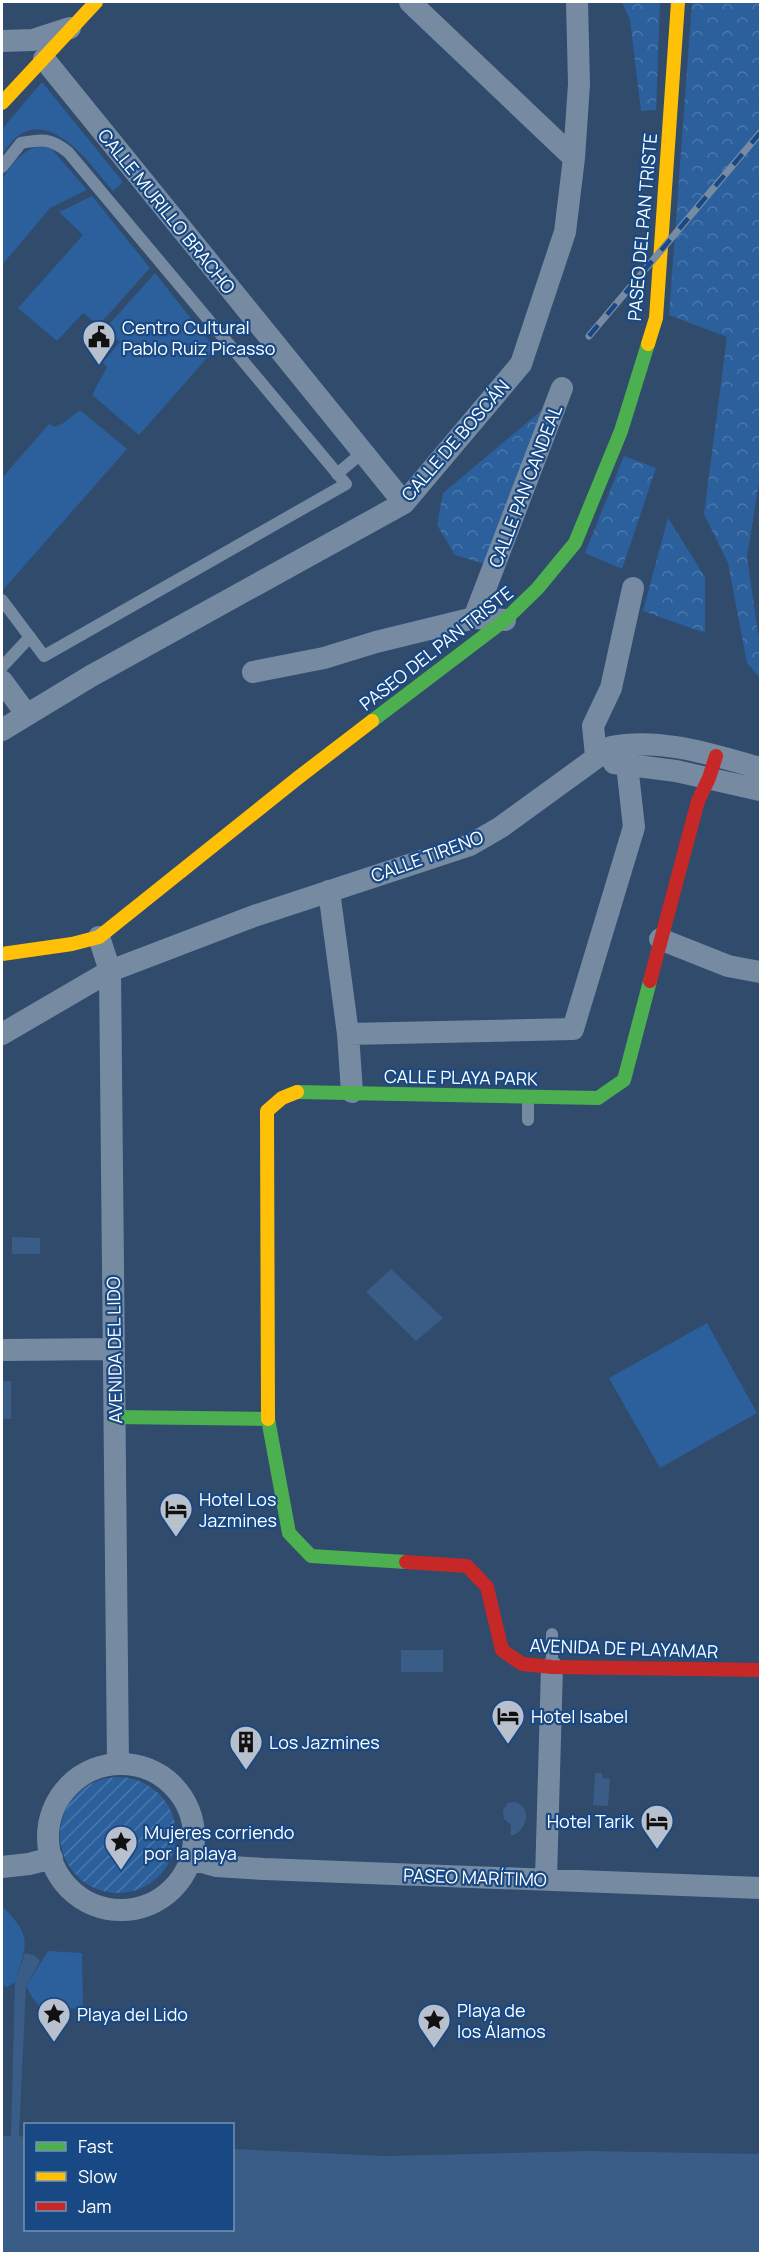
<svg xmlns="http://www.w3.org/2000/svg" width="762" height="2255" viewBox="0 0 762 2255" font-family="Manrope,sans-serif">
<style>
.grass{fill:#2b609c}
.forest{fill:url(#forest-crowns)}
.garden{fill:url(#garden-furrows)}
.water{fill:#395d87}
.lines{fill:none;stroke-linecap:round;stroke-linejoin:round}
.lane{stroke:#768aa2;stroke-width:12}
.street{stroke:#768aa2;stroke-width:22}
.fast{stroke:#4caf50;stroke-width:14}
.slow{stroke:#ffc107;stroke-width:14}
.jam{stroke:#c62828;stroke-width:14}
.rail-casing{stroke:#788ba2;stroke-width:7}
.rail{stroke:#184984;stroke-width:4.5;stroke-dasharray:14;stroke-linecap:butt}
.labels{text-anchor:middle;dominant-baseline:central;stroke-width:4.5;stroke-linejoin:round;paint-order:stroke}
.street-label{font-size:18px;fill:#fff;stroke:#184984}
.poi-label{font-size:18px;fill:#fff;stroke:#184984;text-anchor:start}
</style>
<defs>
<pattern id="forest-crowns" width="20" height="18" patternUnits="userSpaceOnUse" patternTransform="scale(1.5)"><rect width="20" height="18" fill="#2b609c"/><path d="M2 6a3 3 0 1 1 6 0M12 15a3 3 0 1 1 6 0" fill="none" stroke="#4b78ab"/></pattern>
<pattern id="garden-furrows" width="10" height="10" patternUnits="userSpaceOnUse" patternTransform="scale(1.5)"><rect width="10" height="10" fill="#2b609c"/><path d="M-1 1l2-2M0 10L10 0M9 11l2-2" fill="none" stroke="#4b78ab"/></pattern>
</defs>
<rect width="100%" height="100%" fill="#304b6c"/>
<path class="grass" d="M42,82L123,182L113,191C92,167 50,104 13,140C9,145 5,150 2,155V129Z
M40,145L51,148L87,190L50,208L2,265C2,251 0,188 2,180C8,166 25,149 40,145Z
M92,196L150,268L99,325L83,313L57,341L18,308L83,235L59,212Z
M155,273L215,349L139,435L92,395L107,367L103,362L120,342L105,329Z
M80,410L127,449L3,590L2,478L49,424L54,427L62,424Z
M707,1323L757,1413L660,1468L609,1378Z
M2,1906C33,1937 27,1943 15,1982L7,1987L2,1985Z
M48,1951L82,1953L83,2009L40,2007L32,1997L26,1986Z"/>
<path class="forest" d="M622,2H660L656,110L641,111L630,20Z
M692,2H760V476L747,557L760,647V678L747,663L728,563L704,514L727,337L669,315Z
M542,410L488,565L455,555L437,525L443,493Z
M624,456L656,468L622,569L585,553Z
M668,518L705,577V633L643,611Z"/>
<path class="garden" d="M60 1835a58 58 0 1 1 116 0a58 58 0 1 1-116 0Z"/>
<path class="water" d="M12,1237L40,1238V1254H12Z
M391,1269L443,1318L416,1341L366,1292Z
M2,1381H11V1419H2Z
M401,1650H443V1672H401Z
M595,1773H602V1778L610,1779L608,1806L593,1805Z
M515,1802C533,1808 527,1828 514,1835H510L511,1825L504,1819L503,1810L508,1803Z
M25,1953L34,1955L40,1961L26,1986L19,2136L25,2137L26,2230H232L233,2149L385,2156L587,2151L760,2154V2253H2V2136H11L15,1982Z"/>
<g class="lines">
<path class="lane" d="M2,167L21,143C43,139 50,138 68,152L346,484L44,656L2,600
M337,474L363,452
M2,667L30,637
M528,1120V1097
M552,1634V1666"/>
<path class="street" d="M410,2L574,158
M2,41L33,40L70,28
M44,59L404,503
M474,618L562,388
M253,672L324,658L376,642L474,618L505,620
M2,681L27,715
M2,730L91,676L404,503L521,364L565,232L574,158L579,84L577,2
M596,756L593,726L611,688L633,588
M614,763L676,771L760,790
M329,891L348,1034
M99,937L110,971L118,1764
M660,939L728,966L760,972
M2,1034L110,971L254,916L470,845L501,827L611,747C660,737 713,755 760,768
M352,1092L348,1034L573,1029L634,827L627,765
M2,1350L114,1349
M48 1837a73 73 0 1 1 146 0a73 73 0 1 1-146 0Z
M191,1859L216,1866L264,1869L760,1888
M2,1867L29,1864L52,1858
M546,1879L552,1667"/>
<path class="fast" d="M372,721L505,620L537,589L575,543L621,431L648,344
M297,1092L598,1098L624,1080L650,981
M115,1417L268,1419L289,1533L311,1556L406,1562"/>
<path class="slow" d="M2,103L96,2
M648,344L656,318L678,2
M2,954L72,944L99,937L299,777L372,721
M268,1419L267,1111L282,1098L297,1092"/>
<path class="jam" d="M650,981L698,801L709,778L716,756
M406,1562L467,1566L487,1587L502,1650L522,1664L552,1667L760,1670"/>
<g class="rail-casing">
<path id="rail" d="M589,336L760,133"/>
</g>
<use href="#rail" class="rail"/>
</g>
<defs>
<g id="civic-pin" transform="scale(1.725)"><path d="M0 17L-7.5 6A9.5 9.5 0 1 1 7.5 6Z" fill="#b7c0cc" stroke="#184984"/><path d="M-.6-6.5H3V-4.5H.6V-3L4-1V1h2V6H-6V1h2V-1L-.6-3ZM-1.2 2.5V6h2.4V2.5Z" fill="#111"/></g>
<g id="hotel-pin" transform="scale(1.725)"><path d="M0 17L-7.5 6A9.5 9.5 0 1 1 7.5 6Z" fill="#b7c0cc" stroke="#184984"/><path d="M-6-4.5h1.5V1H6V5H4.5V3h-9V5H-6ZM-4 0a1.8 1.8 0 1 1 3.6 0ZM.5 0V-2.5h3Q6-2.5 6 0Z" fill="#111"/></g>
<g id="building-pin" transform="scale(1.725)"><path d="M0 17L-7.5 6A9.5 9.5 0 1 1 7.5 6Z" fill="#b7c0cc" stroke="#184984"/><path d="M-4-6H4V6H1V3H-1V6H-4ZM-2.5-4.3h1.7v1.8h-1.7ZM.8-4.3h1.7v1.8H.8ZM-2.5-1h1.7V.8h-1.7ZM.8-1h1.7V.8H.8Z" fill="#111"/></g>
<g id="sight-pin" transform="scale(1.725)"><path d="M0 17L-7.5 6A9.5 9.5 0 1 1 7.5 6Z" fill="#b7c0cc" stroke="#184984"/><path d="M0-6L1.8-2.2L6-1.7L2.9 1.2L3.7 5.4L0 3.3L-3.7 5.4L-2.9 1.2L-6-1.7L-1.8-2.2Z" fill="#111"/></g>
</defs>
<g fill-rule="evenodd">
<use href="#civic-pin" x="99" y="337"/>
<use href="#hotel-pin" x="176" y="1509"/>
<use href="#hotel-pin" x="508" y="1716"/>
<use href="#building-pin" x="246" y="1742"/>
<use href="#hotel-pin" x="657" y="1821"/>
<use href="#sight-pin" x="121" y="1842"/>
<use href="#sight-pin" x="54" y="2014"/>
<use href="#sight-pin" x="434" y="2020"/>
</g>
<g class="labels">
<g class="street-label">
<text transform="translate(167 211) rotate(51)">CALLE MURILLO BRACHO</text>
<text transform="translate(642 227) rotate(-85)">PASEO DEL PAN TRISTE</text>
<text transform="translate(455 440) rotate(-49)">CALLE DE BOSCÁN</text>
<text transform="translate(525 486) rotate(-69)">CALLE PAN CANDEAL</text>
<text transform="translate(436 648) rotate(-38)">PASEO DEL PAN TRISTE</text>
<text transform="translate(427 856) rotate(-20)">CALLE TIRENO</text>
<text transform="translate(461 1077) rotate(1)">CALLE PLAYA PARK</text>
<text transform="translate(114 1350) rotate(-91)">AVENIDA DEL LIDO</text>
<text transform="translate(624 1648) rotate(2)">AVENIDA DE PLAYAMAR</text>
<text transform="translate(475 1877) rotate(2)">PASEO MARÍTIMO</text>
</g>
<g class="poi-label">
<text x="122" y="327">Centro Cultural<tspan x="122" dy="21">Pablo Ruiz Picasso</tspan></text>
<text x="199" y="1499">Hotel Los<tspan x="199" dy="21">Jazmines</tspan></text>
<text x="531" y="1716">Hotel Isabel</text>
<text x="269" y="1742">Los Jazmines</text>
<text x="634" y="1821" text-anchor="end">Hotel Tarik</text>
<text x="144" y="1832">Mujeres corriendo<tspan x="144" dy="21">por la playa</tspan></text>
<text x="457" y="2010">Playa de<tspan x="457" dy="21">los Álamos</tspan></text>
<text x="77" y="2014">Playa del Lido</text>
</g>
</g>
<rect width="762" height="2255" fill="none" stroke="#ffffff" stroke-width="6"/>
<rect x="24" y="2123" width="210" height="108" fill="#184984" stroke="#7492b5" stroke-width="1.5"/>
<rect x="36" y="2142" width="30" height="9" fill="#4caf50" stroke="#7492b5" stroke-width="1.5"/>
<text x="78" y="2153" font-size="18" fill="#ffffff">Fast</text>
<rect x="36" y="2172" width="30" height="9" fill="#ffc107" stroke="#7492b5" stroke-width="1.5"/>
<text x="78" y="2183" font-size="18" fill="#ffffff">Slow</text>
<rect x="36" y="2202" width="30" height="9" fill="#c62828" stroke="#7492b5" stroke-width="1.5"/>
<text x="78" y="2213" font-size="18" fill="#ffffff">Jam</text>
</svg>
